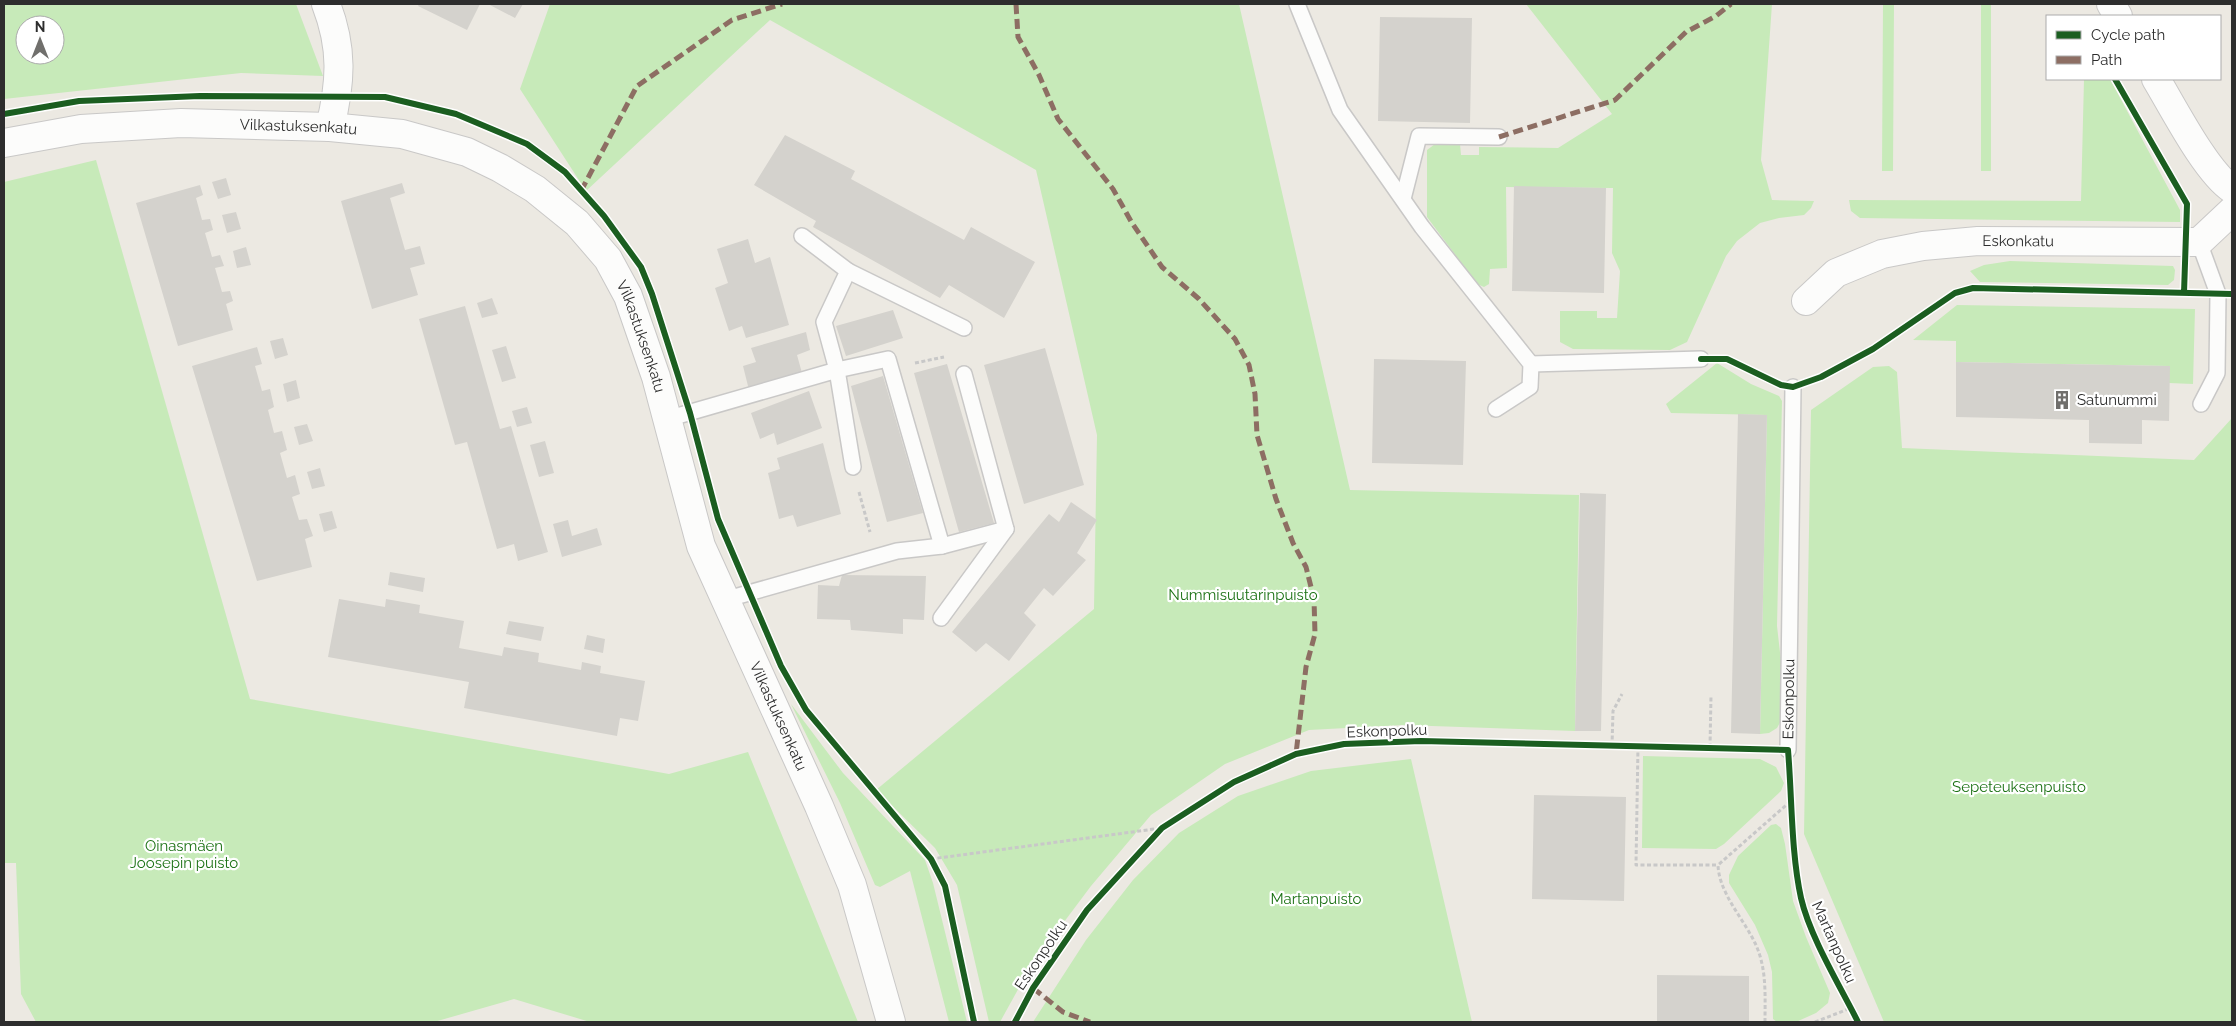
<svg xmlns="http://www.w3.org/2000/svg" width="2236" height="1026" viewBox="0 0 2236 1026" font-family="Raleway,sans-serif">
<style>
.green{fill:#c7eab9;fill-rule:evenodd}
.building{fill:#d4d2cd}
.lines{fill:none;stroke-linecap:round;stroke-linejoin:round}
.lane-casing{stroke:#c9c8c7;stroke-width:18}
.street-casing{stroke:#c9c8c7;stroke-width:30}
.secondary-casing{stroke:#c9c8c7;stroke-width:30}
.path{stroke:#c8c8c8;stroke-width:3;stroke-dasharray:4 2.5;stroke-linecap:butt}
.lane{stroke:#fcfcfb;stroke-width:15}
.street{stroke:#fcfcfb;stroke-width:28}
.secondary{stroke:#fcfcfb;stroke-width:28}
.quiet{stroke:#8d6e63;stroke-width:5;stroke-dasharray:10 5;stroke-linecap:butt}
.cycleway-casing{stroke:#fff;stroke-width:9}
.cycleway{stroke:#1b5e20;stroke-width:6}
.labels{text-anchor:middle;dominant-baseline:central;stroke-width:4.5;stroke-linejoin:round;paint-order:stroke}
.street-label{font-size:15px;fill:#2d2d2d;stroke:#fff}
.poi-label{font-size:15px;fill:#2d2d2d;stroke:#fff;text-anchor:start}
.park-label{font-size:15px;fill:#1c7215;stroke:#fff}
</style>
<rect width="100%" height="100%" fill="#ece9e2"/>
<path class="green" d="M4,4H296L323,76L241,73L4,99ZM25,25H55V55H25Z
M550,4H1239L1350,490L1579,495L1575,731L1403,725L1309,730L1225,764L1151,815L1091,886L1031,966L1000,1022H989L957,885L935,848L876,790L1094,609L1097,435L1036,170L770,20L586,191L520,89Z
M1526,4H1772L1761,160L1772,200L1814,201L1811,208L1804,215L1779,218L1760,223L1737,241L1726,256L1687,342L1670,350L1573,349L1560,342V311H1597V318H1617L1620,271L1612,253L1613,188L1506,187L1507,268L1490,269L1489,284L1484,287L1477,284L1427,217V150L1435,144H1460L1461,155H1479V147L1558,148L1612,114Z
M1883,4H1894L1893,171H1882Z
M1981,4H1991V171H1981Z
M2084,79H2110L2180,210V222L1860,218L1851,211L1849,200L2081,201Z
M96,160L250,699L669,774L748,752L858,1022H590L514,999L434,1022H36L21,994L16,863H4V182Z
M2010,261L2173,266L2175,270L2174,280L2168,285L1980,282L1970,271L1984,265Z
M1957,305L2195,309L2193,384L2169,383V366L1956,362V341L1913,340Z
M1717,363L1751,384L1779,396L1782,401L1777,626L1784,688L1783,717L1777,728L1769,733L1760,734L1767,415L1671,413L1666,404Z
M1889,366L1897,372L1902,448L2194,460L2232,418V1022H1884L1804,834L1811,410L1873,367Z
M791,704L843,773L925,860L933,883L967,1022H949L910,871L880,887L875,885L840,803Z
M1643,756L1760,759L1776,767L1784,783L1781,791L1724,844L1716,849L1642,848Z
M1411,759L1472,1022H1033L1086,940L1133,880L1179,833L1238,796L1311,771Z
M1776,824L1781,828L1785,844L1793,901L1806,937L1830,993L1828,1003L1816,1013L1796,1022H1777L1773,1019L1772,972L1768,955L1755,925L1729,883V875L1738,856L1771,825Z"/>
<path class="building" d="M419,4H480L467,30L418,6Z
M488,4H523L515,18Z
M1380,17L1472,18L1470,123L1378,121Z
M785,135L855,171L851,179L964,240L971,227L1035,262L1004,318L949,285L940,298L813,227L816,221L754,185Z
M226,178L231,195L218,199L212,182Z
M402,183L405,193L390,198L405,250L420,246L425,264L410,268L418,295L372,309L341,201Z
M200,185L203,195L196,198L202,220L210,219L213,230L205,233L212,257L220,255L224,266L215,268L222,292L230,291L233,301L226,304L233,330L178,346L136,203Z
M1514,186L1606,188L1604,293L1512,291Z
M236,212L241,229L227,233L222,215Z
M748,239L755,263L770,257L789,325L746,338L742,326L729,331L715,288L728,283L717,249Z
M246,247L251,265L237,268L233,251Z
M492,298L498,314L482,318L477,303Z
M465,306L500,429L511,426L548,552L518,561L514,544L497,549L467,442L455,445L419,319Z
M893,310L903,338L846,356L836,326Z
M806,332L810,350L797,355L802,373L749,390L743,366L756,362L751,348Z
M283,338L288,355L275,359L270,341Z
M506,346L516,378L502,382L492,350Z
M257,347L262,364L255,366L262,391L270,389L274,407L268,410L274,433L282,431L287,450L280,453L287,478L295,475L300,494L292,497L299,520L307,519L313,536L305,539L312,567L257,581L192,366Z
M1045,348L1084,485L1024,504L984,365Z
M1374,359L1466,361L1463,465L1372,463Z
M1956,362L2170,366L2169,421L2142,420V444L2089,443V420L1956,417Z
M947,364L994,523L959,532L914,373Z
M883,376L923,513L887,522L851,386Z
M296,380L300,398L287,402L283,384Z
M809,391L822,428L777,445L774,433L760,439L751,413Z
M527,407L532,423L517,427L512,411Z
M1738,414L1767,415L1760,734L1731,733Z
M307,424L313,441L299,445L294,427Z
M545,441L554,473L539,477L530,445Z
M823,443L841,514L797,527L793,515L779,519L768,473L780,469L777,458Z
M320,468L325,486L312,489L307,472Z
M1580,493L1606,494L1601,731H1575Z
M1071,502L1097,520L1077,553L1086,560L1053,596L1044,588L1024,613L1036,625L1009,661L986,643L976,652L952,632L1049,514L1059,522Z
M332,511L337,528L324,532L319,514Z
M568,520L572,536L597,528L602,545L562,557L553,524Z
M390,572L425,578L423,592L388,585Z
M842,575L926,576L924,620L903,619V634L851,630L850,620L817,619L818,585L839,586Z
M339,599L385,607L386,599L420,605L419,613L464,621L459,648L502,656L504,647L539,653L538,662L581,670L582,662L601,666L600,673L645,681L638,721L620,718L617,736L464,708L469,682L328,657Z
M509,621L544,627L541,641L506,634Z
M587,635L605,639L603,653L584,649Z
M1534,795L1626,797L1624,901L1532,899Z
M1657,975L1749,976V1022H1657Z"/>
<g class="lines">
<g class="lane-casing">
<g id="lane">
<path d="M1297,4L1340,110L1422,227L1531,364L1530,387L1496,409"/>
<path d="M1403,199L1419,136L1499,137"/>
<path d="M2199,242L2218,294L2217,373L2201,404"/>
<path d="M848,271L964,328"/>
<path d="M1531,364L1701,359"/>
<path d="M667,419L837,370L853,467"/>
<path d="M942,546L1006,529L964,374"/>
<path d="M724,600L897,551L942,546L888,359L837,370L824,322L848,271L802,236"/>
<path d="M941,618L1006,529"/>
<path id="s1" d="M1788,750L1793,387"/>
</g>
</g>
<g class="street-casing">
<g id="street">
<path d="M326,4C343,48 341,82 330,127"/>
<path id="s2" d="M4,143L81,129L181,123L330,127L402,134L467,152L500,168L535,189L577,223L608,259L628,296L656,377L701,546L819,806L852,885L891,1022"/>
<path id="s3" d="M1806,301L1836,273L1882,254L1923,246L1978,241L2199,242L2232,211"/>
</g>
</g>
<g class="secondary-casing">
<path id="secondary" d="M2111,4L2118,16
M2156,79C2173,107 2206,172 2232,189"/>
</g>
<path class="path" d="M915,363L944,357
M859,492L870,532
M1612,746L1613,711L1622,694
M1638,746L1636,865H1718
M1710,747L1711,695
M931,859L1162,828
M1765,1022C1765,995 1767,968 1755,943C1743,918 1719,893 1718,865L1792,800
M1815,1022L1851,1008"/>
<use href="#lane" class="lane"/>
<use href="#street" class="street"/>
<use href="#secondary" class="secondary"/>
<path class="quiet" d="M1016,4L1018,37L1039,75L1058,119L1113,189L1132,223L1162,267L1199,299L1235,339L1249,365L1255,394L1257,435L1276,499L1293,543L1306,567L1314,599L1315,634L1306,667L1296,754
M1499,137L1615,100L1686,32L1716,16L1731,4
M581,191L637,86L732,20L782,4
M1033,988L1063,1012L1090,1022"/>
<g class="cycleway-casing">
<path id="cycleway" d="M2115,79L2187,204L2184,293
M4,114L79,101L200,96L385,97L456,114L527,144L565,172L604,216L641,267L652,294L690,413L718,519L781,666L806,710L931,859L945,886L974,1022
M1701,359H1727L1781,385L1793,387L1821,377L1873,349L1955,293L1973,288L2232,294
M1015,1022L1033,988L1087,910L1162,828L1234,782L1296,754L1344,744L1421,741L1788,750C1792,797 1791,852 1801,898C1810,937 1840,986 1858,1022"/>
</g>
<use href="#cycleway" class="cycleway"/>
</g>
<defs>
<g id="building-bare" transform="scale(1.5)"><path d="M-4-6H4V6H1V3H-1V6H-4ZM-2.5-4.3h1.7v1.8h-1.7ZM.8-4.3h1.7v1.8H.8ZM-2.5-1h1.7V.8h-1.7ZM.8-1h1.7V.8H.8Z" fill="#706f6c" stroke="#fff" stroke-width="2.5" paint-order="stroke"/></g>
</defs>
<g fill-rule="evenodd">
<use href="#building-bare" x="2062" y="400"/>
</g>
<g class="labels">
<g class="street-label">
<text stroke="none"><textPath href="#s2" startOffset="296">Vilkastuksenkatu</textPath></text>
<text stroke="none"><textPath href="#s3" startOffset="228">Eskonkatu</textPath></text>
<text stroke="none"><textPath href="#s2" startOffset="731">Vilkastuksenkatu</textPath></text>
<text stroke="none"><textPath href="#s1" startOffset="51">Eskonpolku</textPath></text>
<text stroke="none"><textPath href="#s2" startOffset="1136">Vilkastuksenkatu</textPath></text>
<text transform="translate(1387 731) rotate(-2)">Eskonpolku</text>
<text transform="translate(1834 942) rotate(66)">Martanpolku</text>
<text transform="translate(1041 955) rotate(-56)">Eskonpolku</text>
</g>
<g class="poi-label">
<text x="2077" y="400">Satunummi</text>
</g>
<g class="park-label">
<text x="1243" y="595">Nummisuutarinpuisto</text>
<text x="2019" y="787">Sepeteuksenpuisto</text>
<text x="184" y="846">Oinasmäen<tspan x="184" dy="17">Joosepin puisto</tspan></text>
<text x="1316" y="899">Martanpuisto</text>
</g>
</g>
<rect width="2236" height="1026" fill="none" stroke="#2d2d2d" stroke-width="10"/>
<rect x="2046" y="15" width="175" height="65" fill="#ffffff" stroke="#ababab"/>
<rect x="2056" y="31" width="25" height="8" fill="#1b5e20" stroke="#ababab"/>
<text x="2091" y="40" font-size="15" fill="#2d2d2d">Cycle path</text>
<rect x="2056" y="56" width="25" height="8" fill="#8d6e63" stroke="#ababab"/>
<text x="2091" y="65" font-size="15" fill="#2d2d2d">Path</text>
<g transform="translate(40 40)"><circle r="24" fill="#ffffff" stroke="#ababab"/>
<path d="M0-4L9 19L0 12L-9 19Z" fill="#706f6c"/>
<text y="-8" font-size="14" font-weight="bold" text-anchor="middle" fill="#2d2d2d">N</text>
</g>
</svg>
